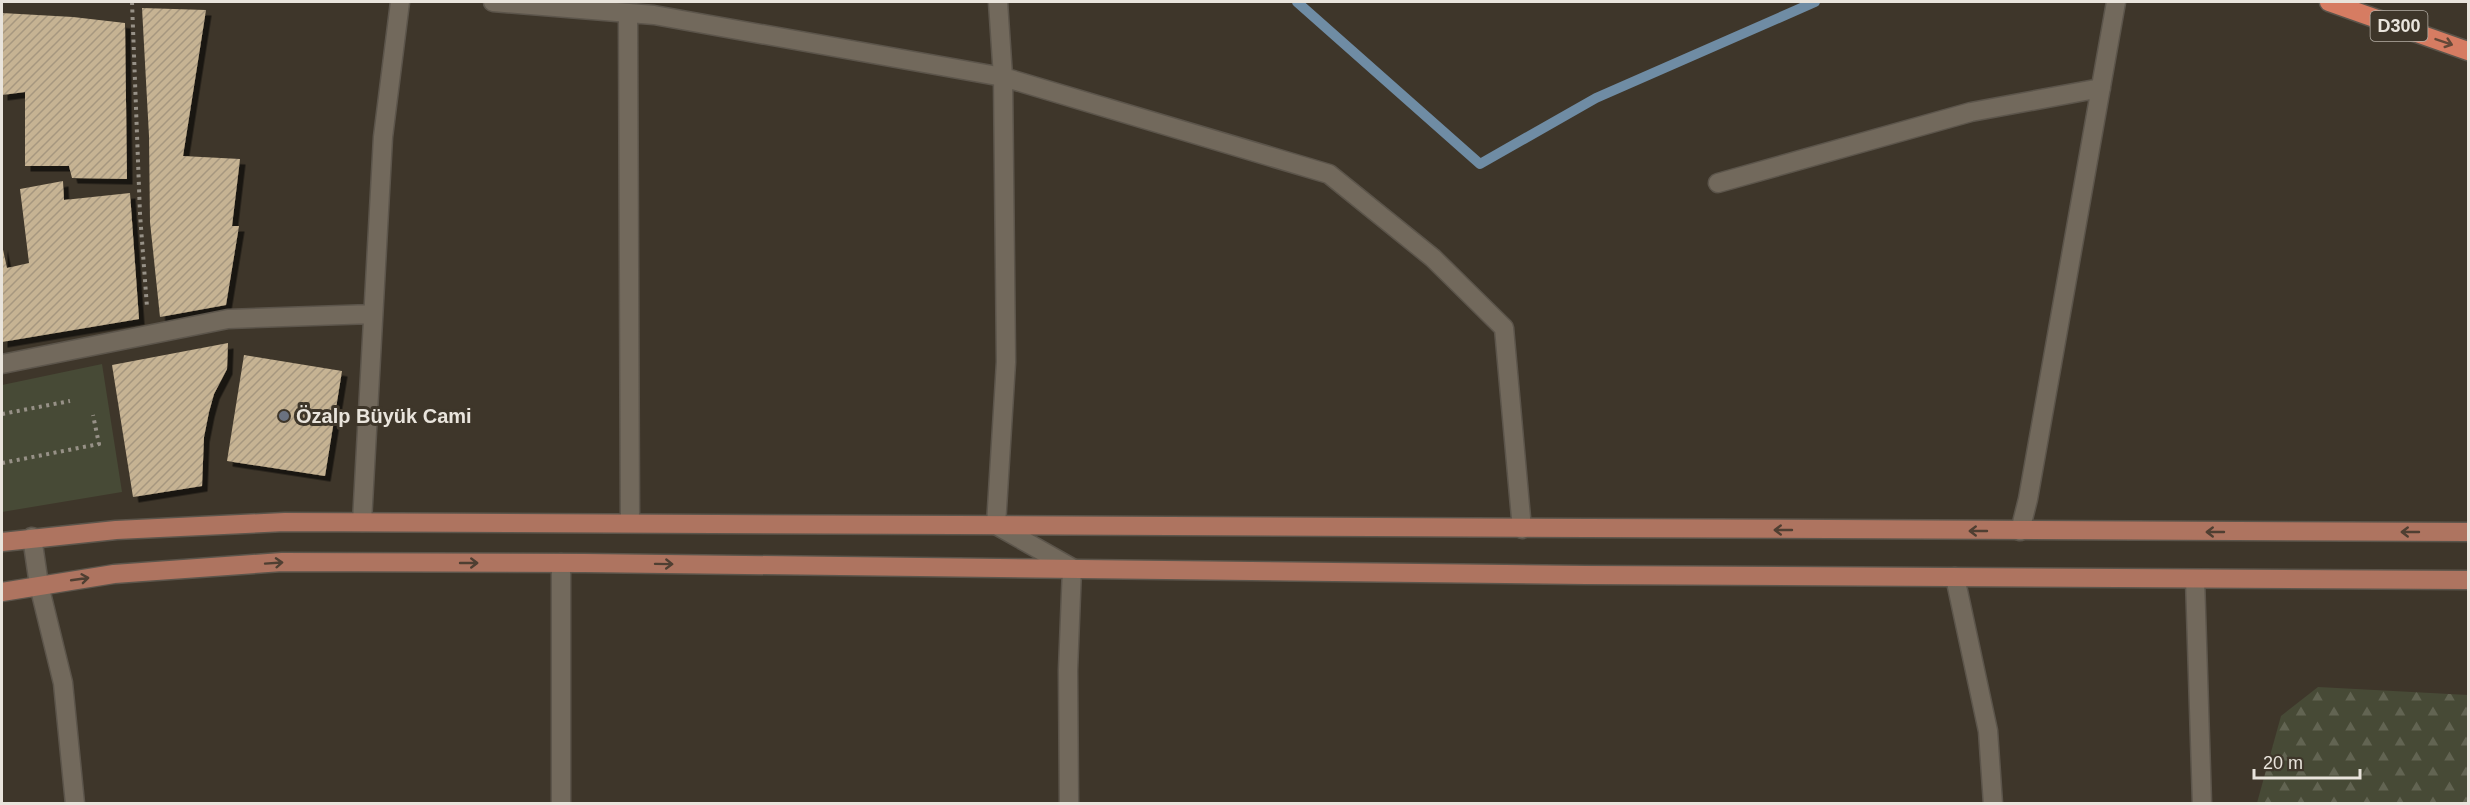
<svg xmlns="http://www.w3.org/2000/svg" width="2470" height="805" viewBox="0 0 2470 805" font-family="Arial,sans-serif">
<style>
.green{fill:#474a36}
.forest{fill:url(#forest-firs)}
.lines{fill:none;stroke-linecap:round;stroke-linejoin:round}
.stream{stroke:#6f8ca4;stroke-width:10}
.building{fill:url(#building-hatch);filter:url(#shadow)}
.minor-casing{stroke:#5c554b;stroke-width:21}
.major-casing{stroke:#5c554b;stroke-width:21}
.highway-casing{stroke:#5c554b;stroke-width:21}
.path{stroke:#979187;stroke-width:4;stroke-dasharray:3 4.5;stroke-linecap:butt}
.minor{stroke:#72695c;stroke-width:18}
.major{stroke:#ae7460;stroke-width:18}
.highway{stroke:#d67c62;stroke-width:18}
.oneway{stroke:#644838}
.oneway2{stroke:#4f3f32}
.worship-dot{fill:#6b7280;stroke:#3e362a;stroke-width:2}
.labels{text-anchor:middle;dominant-baseline:central;stroke-width:6;stroke-linejoin:round;paint-order:stroke}
.shield{fill:#3e362a;stroke:#b6b0a7;stroke-width:1.5}
.shield-label{font-size:18px;font-weight:bold;fill:#e9e4dc}
.poi-label{font-size:20px;font-weight:bold;fill:#e9e4dc;stroke:#3e362a;text-anchor:start}
</style>
<defs>
<pattern id="forest-firs" width="22" height="20" patternUnits="userSpaceOnUse" patternTransform="scale(1.5)"><rect width="22" height="20" fill="#474a36"/><path d="M5 1l3.5 6h-7zM16 11l3.5 6h-7z" fill="#626452"/></pattern>
<pattern id="building-hatch" width="6" height="6" patternUnits="userSpaceOnUse" patternTransform="scale(1.5)"><rect width="6" height="6" fill="#c6b393"/><path d="M-1 1l2-2M0 6l6-6M5 7l2-2" fill="none" stroke="#a6977f"/></pattern>
<filter id="shadow"><feDropShadow dx="5.5" dy="5.5" stdDeviation="0" flood-color="#0009"/></filter>
</defs>
<rect width="100%" height="100%" fill="#3e362a"/>
<path class="green" d="M102,364L122,492L2,512V385Z"/>
<path class="forest" d="M2318,687L2468,695V803H2257L2281,716Z"/>
<g class="lines">
<path class="stream" d="M1297,2L1480,164L1596,98L1815,2"/>
</g>
<path class="building" d="M142,8L206,10L183,156L240,159L232,226H239L226,305L160,317L150,222L149,136Z
M2,13L73,17L125,23L127,179L72,178L69,166H25V92L2,95Z
M63,181L64,200L130,193L139,319L2,342V245L7,268L29,263L20,189Z
M228,343L227,369L214,394L209,412L204,437L202,486L133,497L112,365Z
M244,355L342,371L325,476L227,461Z"/>
<g class="lines">
<g class="minor-casing">
<path id="minor" d="M493,2L654,15L1003,77L1329,174L1433,258L1504,328L1522,529
M998,2L1003,77L1006,362L996,525L1072,568L1068,670L1069,804
M628,13L630,523
M1718,183L1971,112L2101,88
M2,364L228,319L373,314
M362,522L383,137L400,2
M2020,531L2028,499L2116,2
M32,537L39,585L63,683L75,804
M561,563V804
M1955,577L1988,731L1993,804
M2195,579L2202,804"/>
</g>
<g class="major-casing">
<path id="major" d="M2,542L116,530L285,522L2468,532
M2,592L114,574L282,562L585,563L1586,575L2468,580"/>
</g>
<g class="highway-casing">
<path id="highway" d="M2329,2L2468,51"/>
</g>
<path class="path" d="M132,2L140,214L147,307
M2,414L70,401
M2,463L99,444L93,415"/>
<use href="#minor" class="minor"/>
<use href="#major" class="major"/>
<use href="#highway" class="highway"/>
</g>
<defs><path id="oneway-shaft" d="M-6 0H5M1.5-3L5.5 0L1.5 3" fill="none" stroke-width="1.6" stroke-linecap="round" stroke-linejoin="round" transform="scale(1.5)"/></defs>
<use class="oneway" href="#oneway-shaft" transform="translate(2444 42) rotate(19)"/>
<g class="oneway2">
<use href="#oneway-shaft" transform="translate(1783 530) rotate(-180)"/>
<use href="#oneway-shaft" transform="translate(1978 531) rotate(-180)"/>
<use href="#oneway-shaft" transform="translate(2215 532) rotate(-180)"/>
<use href="#oneway-shaft" transform="translate(2410 532) rotate(-180)"/>
<use href="#oneway-shaft" transform="translate(274 563) rotate(-4)"/>
<use href="#oneway-shaft" transform="translate(469 563)"/>
<use href="#oneway-shaft" transform="translate(664 564) rotate(1)"/>
<use href="#oneway-shaft" transform="translate(80 579) rotate(-8)"/>
</g>
<circle class="worship-dot" cx="284" cy="416" r="6"/>
<g class="labels">
<rect class="shield" x="2370.5" y="11" width="57" height="30" rx="4.5"/>
<g class="shield-label">
<text x="2399" y="26">D300</text>
</g>
<g class="poi-label">
<text x="296" y="416">Özalp Büyük Cami</text>
</g>
</g>
<rect width="2470" height="805" fill="none" stroke="#e9e4dc" stroke-width="6"/>
<path d="M2254 769v9h106v-9" fill="none" stroke="#e9e4dc" stroke-width="3"/>
<text x="2263" y="769" font-size="18" fill="#e9e4dc" stroke="#3e362a" stroke-width="4.5" paint-order="stroke">20 m</text>
</svg>
